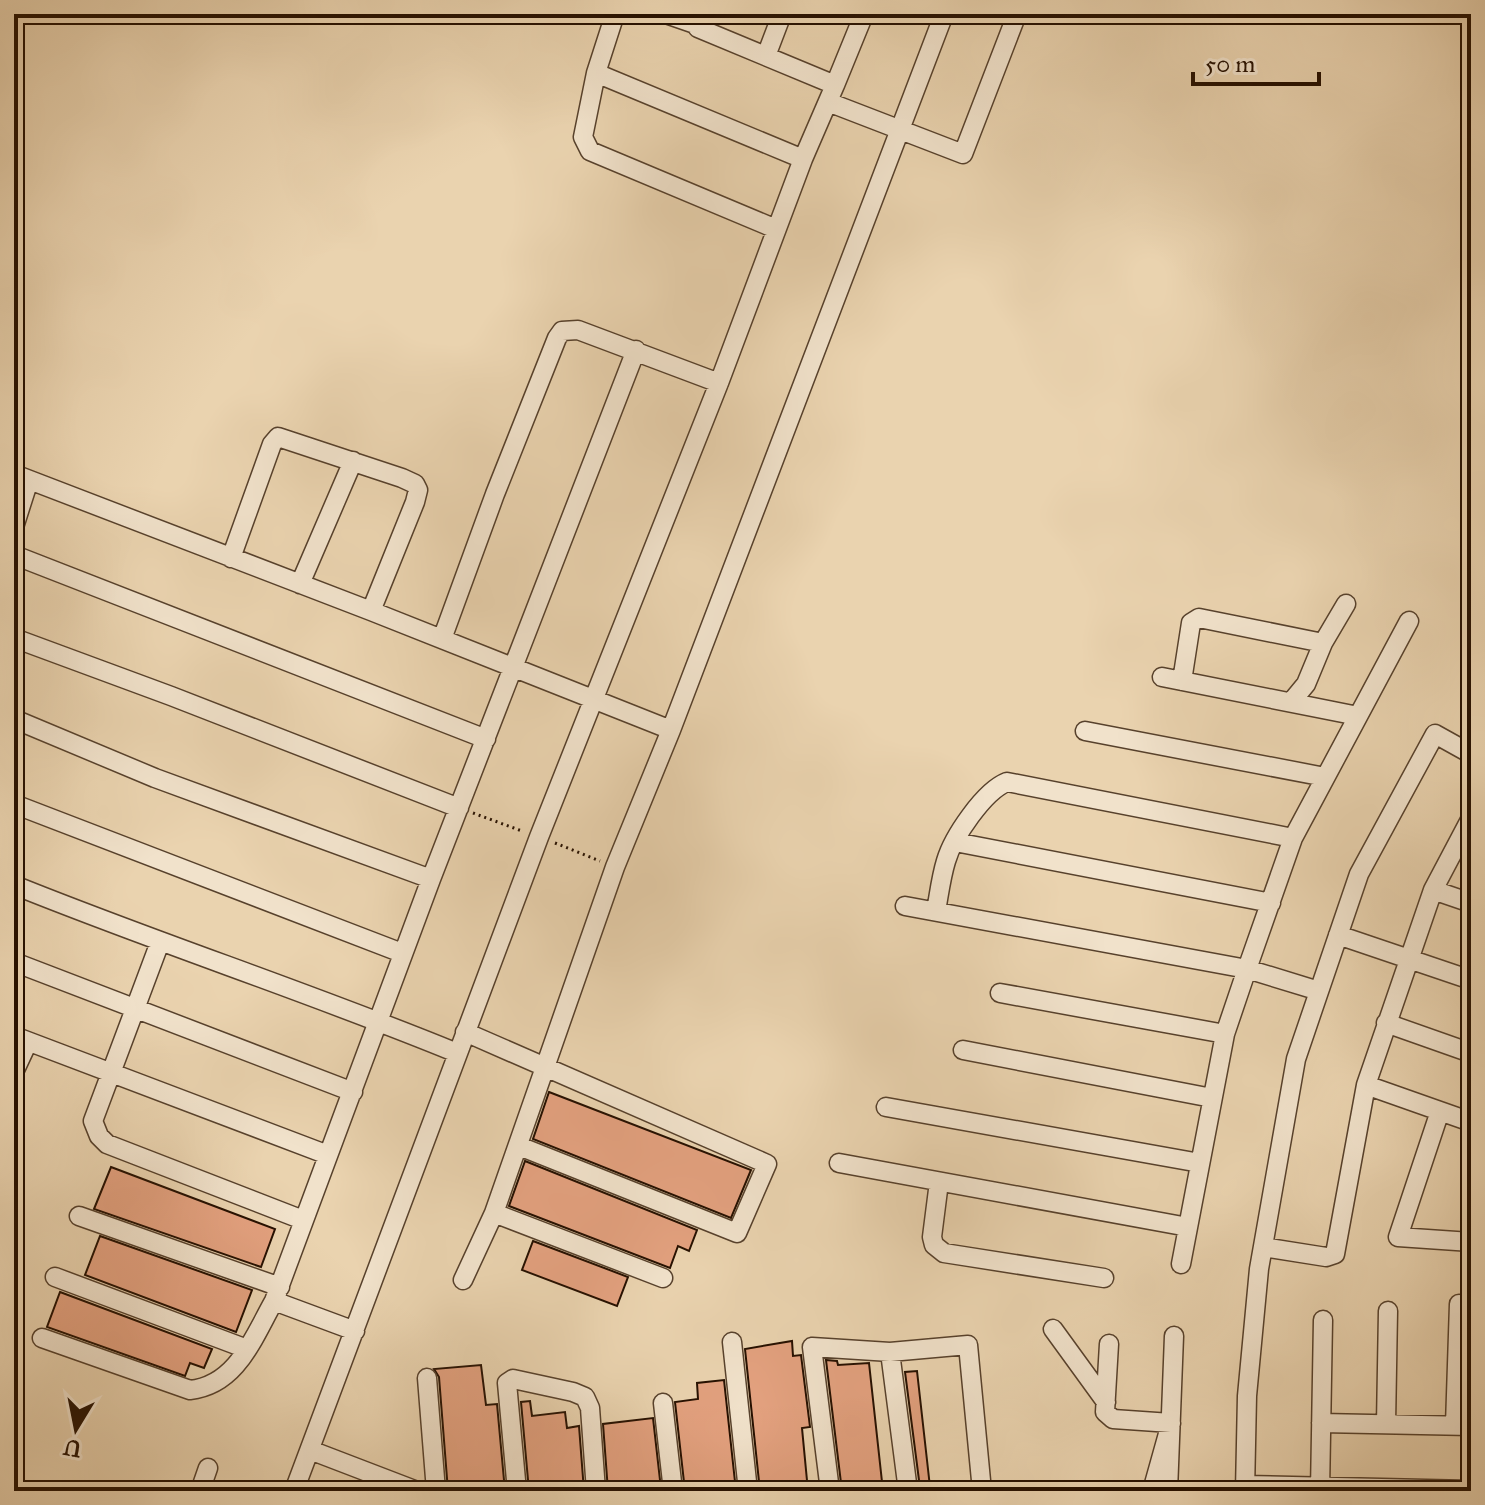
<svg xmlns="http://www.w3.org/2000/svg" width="1485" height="1505" viewBox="0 0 1485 1505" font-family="'IM FELL Great Primer',serif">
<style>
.building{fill:#e3a17f;stroke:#261000;stroke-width:2}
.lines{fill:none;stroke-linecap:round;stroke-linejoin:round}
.street-casing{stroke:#57412c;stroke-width:21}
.path{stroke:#261000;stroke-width:3;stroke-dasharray:2 4;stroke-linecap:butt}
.street{stroke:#f1e2cb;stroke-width:18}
</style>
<rect width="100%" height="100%" fill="#ead3af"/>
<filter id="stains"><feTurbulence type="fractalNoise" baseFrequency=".0025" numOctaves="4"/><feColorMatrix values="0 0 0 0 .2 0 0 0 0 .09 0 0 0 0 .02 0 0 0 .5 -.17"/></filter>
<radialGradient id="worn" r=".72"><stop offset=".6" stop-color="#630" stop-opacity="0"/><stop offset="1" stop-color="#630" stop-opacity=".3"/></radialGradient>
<path class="building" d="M549,1092L751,1170L731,1218L533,1139Z
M525,1161L697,1230L689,1251L678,1246L670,1268L509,1206Z
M111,1167L275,1229L261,1267L94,1209Z
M100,1236L252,1290L236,1332L85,1275Z
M533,1241L628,1277L617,1306L522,1270Z
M60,1292L212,1349L204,1368L190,1363L185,1376L47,1327Z
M792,1341L793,1356L801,1355L810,1427L802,1428L808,1491H760L745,1349Z
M826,1360L837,1361L838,1365L869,1363L883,1491H842Z
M481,1365L486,1405L497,1404L505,1491H448L439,1377L434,1369Z
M917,1371L930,1487L920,1488L905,1372Z
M724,1380L736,1491H685L675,1402L698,1399L697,1383Z
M530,1401L532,1416L565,1412L567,1428L579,1426L584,1491H529L521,1402Z
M653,1418L661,1489L608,1491L603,1424Z"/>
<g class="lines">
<g class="street-casing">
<path id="street" d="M615,14L596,73L583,137L590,151L776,229
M666,14L695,24
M766,56L782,14
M596,73L803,159
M835,85L864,14
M828,102L963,154L1017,14
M14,474L371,611L671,730
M14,527L29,480
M14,555L486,739
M231,558L272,444L278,437L402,478L415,484L418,490L415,502L371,611
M300,584L353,461
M14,638L171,696L459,808
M442,639L495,494L557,338L562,331L578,330L719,383
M1162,677L1358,716
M1182,681L1191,623L1199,618L1323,643
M1292,701L1306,684L1323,643L1346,604
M14,719L155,778L431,879
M1085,731L1325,777
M14,804L402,953
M955,842L1271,903
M14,885C160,944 311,993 457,1053
M1433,890L1471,903
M905,906L1247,969L1319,991
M936,911C939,895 941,877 946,861C953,837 984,791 1007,782L1293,838
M1338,935L1471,980
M160,942L93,1121L99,1136L107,1144L303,1220
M14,962L353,1092
M1000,993L1225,1034
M1386,1023L1471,1053
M465,1032L767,1164L737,1233L519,1146
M14,1036L328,1155
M963,1050L1212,1098
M14,1072L28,1042
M1366,1085L1471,1122
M886,1107L1200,1163
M1440,1111L1398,1237L1471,1242
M839,1163L1188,1227
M939,1182L932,1237L934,1245L944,1253L1104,1278
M494,1213L663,1278
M79,1216L280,1287
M1263,1247L1326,1257L1335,1254L1366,1085L1433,890L1471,818
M1181,1264L1225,1034L1247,969L1293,838L1409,621
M55,1277L247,1349
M463,1280L494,1213L615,867L671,730L944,14
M274,1301L355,1331
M1053,1329L1106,1402
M42,1338L190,1390C237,1385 253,1338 274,1301L431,879L636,350
M732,1342L748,1491
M1109,1344L1105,1412L1113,1419L1171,1423L1152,1491
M890,1352L908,1491
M427,1378L436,1491
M663,1403L673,1491
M1321,1423L1471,1426
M1386,1424L1388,1311
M1455,1425L1459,1304
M310,1450L417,1491
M1245,1485L1471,1490
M200,1491L208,1468
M294,1491L539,837L719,383L803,159L835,85L698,28L695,24L696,14
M517,1491L507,1383L513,1379L573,1392L585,1397L590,1408L596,1491
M830,1491L812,1347L890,1352L968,1345L982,1491
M1168,1491L1174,1336
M1245,1491L1247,1396L1259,1269L1296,1059L1359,874L1435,734L1471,754
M1320,1491L1323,1320"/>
</g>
<path class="path" d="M473,813L522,831
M555,843L600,861"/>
<use href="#street" class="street"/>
</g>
<rect width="1485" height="1505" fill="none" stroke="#ead3af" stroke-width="48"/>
<rect x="16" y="16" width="1453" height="1473" fill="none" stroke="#261000" stroke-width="4"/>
<rect x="24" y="24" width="1437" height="1457" fill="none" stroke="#261000" stroke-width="2"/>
<g transform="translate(76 1429) rotate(190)" stroke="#f1e2cb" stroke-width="6" paint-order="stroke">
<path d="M0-6L14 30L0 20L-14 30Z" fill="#261000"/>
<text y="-12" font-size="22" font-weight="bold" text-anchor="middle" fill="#261000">U</text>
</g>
<path d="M1193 72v12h126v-12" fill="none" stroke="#261000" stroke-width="4"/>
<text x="1205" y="72" font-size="24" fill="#261000" stroke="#f1e2cb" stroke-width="6" paint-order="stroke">50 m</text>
<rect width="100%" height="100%" filter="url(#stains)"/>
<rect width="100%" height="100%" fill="url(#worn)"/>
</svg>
